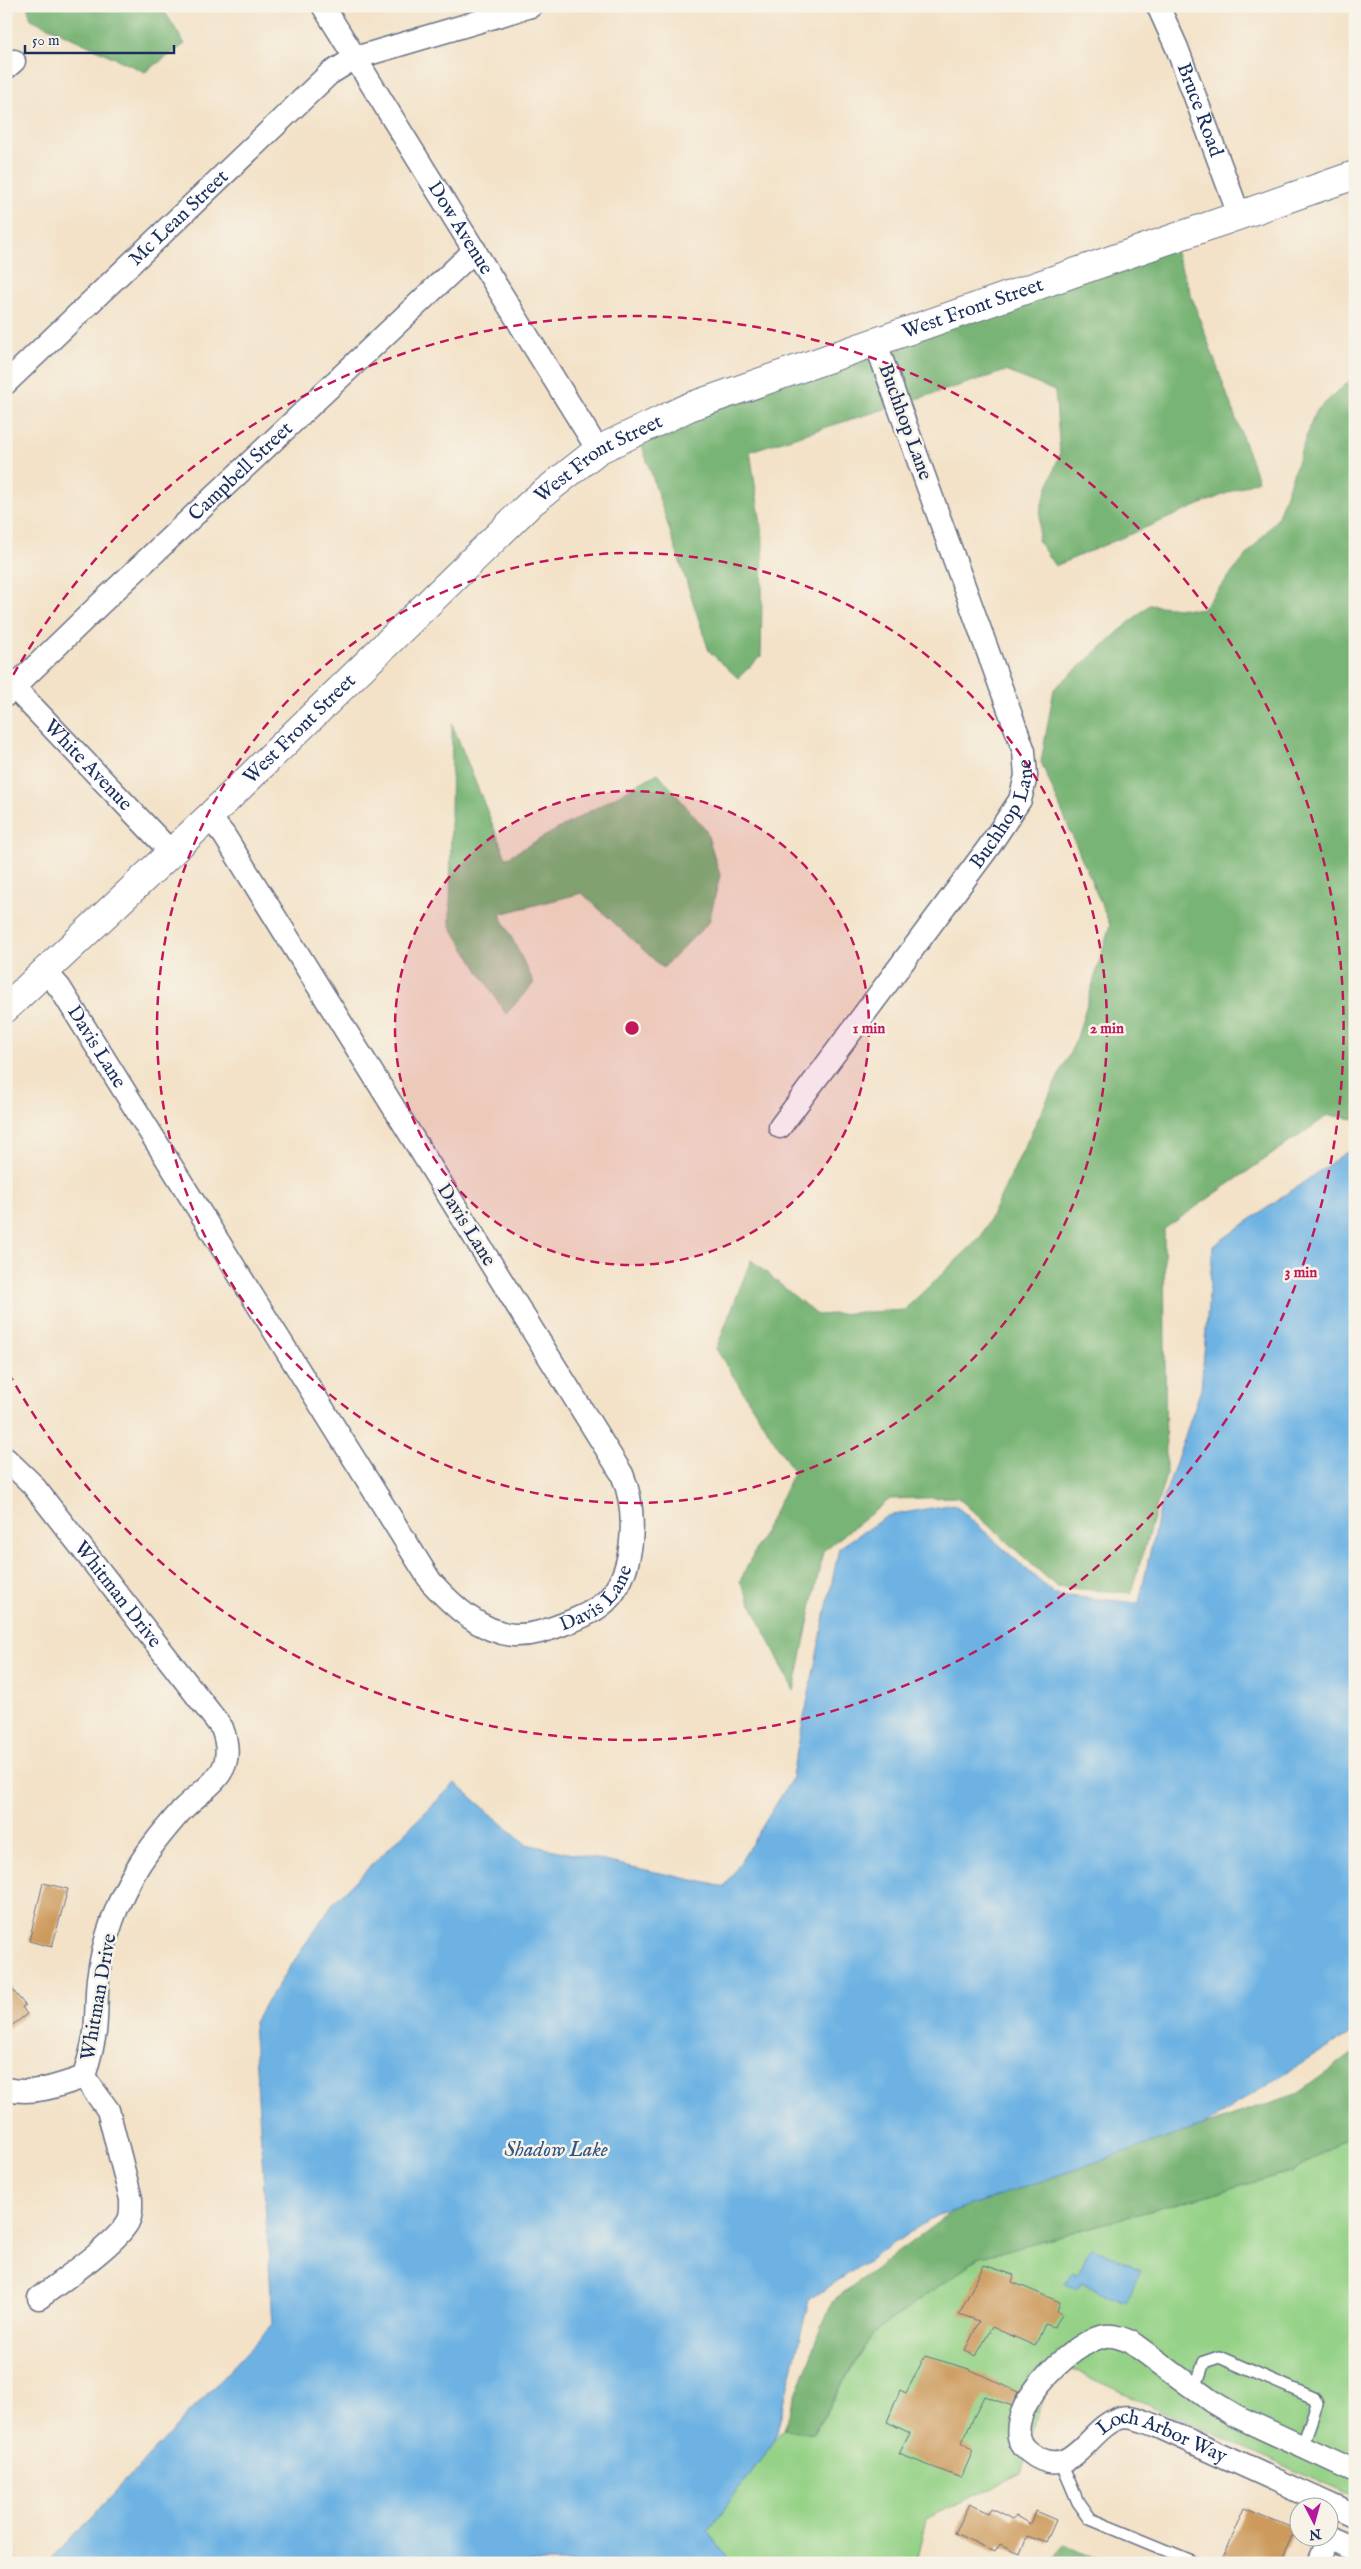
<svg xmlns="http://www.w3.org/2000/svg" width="1361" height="2569" viewBox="0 0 1361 2569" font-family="'IM FELL English',serif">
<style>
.green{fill:#95d287;stroke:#588072}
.forest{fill:#78b474;stroke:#4a7269}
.water{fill:#6db2e3;stroke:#4470a0}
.building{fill:#cc9a5c}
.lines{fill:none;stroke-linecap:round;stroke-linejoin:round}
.lane-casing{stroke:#676e83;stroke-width:14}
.street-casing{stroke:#676e83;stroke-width:25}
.secondary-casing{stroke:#676e83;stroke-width:30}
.lane{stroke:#fff;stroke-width:11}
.street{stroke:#fff;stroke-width:22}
.secondary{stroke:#fff;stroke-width:28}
.ring{fill:none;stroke:#c2185b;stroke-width:2.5;stroke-dasharray:9 6}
.labels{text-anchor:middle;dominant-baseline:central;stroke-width:5;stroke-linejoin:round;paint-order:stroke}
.street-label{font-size:20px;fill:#1b2f5e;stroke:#f7f3e8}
.water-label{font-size:21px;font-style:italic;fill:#345686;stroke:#f7f3e8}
.centre{fill:#c2185b;stroke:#f7f3e8;stroke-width:2.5}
.ring-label{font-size:15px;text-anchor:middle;font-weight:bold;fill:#c2185b;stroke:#f7f3e8;stroke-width:5;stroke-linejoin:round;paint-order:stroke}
</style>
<rect width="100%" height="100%" fill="#f7f3e8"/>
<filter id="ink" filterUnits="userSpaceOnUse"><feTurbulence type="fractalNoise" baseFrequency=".02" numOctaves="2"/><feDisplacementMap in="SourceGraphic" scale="10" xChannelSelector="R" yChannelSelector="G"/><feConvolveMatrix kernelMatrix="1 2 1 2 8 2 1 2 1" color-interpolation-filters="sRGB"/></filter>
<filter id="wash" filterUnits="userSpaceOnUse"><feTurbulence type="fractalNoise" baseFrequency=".0096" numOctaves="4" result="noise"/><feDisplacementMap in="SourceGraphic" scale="20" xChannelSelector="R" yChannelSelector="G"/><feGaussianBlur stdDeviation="1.12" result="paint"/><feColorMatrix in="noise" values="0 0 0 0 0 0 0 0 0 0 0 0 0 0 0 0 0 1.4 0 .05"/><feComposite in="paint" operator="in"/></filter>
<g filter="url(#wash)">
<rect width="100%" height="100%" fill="#f3e2c8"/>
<path class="green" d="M1355,2133V2498L1053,2361L1021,2473L926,2519L916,2563H731L708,2531L783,2429L813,2434L872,2334L978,2258L1291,2172Z"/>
<path class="forest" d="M27,6H161L185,44L145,72L31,19Z
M1170,237L1258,480L1055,566L1038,541L1041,507L1060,453L1055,391L1006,371L750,451L763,538L761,656L738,678L709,651L637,430Z
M1355,376V1119L1329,1115L1164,1229L1166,1475L1131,1593L1057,1587L957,1497L890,1499L823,1551L794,1691L740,1581L794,1472L716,1349L751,1260L817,1315L904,1310L981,1237L1077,1038L1110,925L1041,762L1054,689L1149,605L1201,610L1277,519L1315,412Z
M452,724L506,858L658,773L706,830L720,875L709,922L663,968L582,893L500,914L534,983L506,1014L450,925Z
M1355,2052V2133L1291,2172L978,2258L872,2334L812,2434L783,2429L832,2301L953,2211L1298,2093Z
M1065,2544L1106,2563H1052Z"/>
<path class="water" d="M1345,1153H1355V2030L1202,2126L930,2219L809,2300L775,2440L708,2531L732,2563H48L273,2324L253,2022L333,1903L455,1783L526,1844L725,1887L791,1780L839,1548L887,1516L954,1504L1055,1595L1139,1603L1158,1515L1201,1389L1213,1246Z
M1091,2246L1141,2270L1125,2303L1082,2283L1076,2290L1065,2283L1072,2273L1076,2276Z"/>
<g id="blocks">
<path class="building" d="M43,1883L68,1889L52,1947L29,1941Z
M6,1982L25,2005L22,2007L27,2014L6,2030Z
M984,2265L1014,2275L1012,2282L1060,2302L1057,2311L1062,2315L1054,2327L1045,2324L1035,2346L992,2327L976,2356L965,2351L979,2321L959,2314Z
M925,2356L969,2369L1018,2392L1012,2406L984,2396L962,2442L973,2451L961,2478L899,2454L910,2433L887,2422L900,2390L906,2393Z
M970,2504L988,2513L991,2508L1012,2519L1016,2516L1030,2524L1035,2511L1056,2520L1046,2543L1027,2536L1020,2554L1000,2544L995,2552L955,2533Z
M1245,2508L1295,2529L1280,2563H1221Z"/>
</g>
</g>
<g filter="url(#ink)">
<use href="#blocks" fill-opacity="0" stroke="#676e83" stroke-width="1"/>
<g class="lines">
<g class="lane-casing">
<path id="lane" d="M1195,2389L1204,2362L1219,2357L1314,2398L1317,2404L1302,2447
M1061,2462L1078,2502L1090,2519L1192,2561"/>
</g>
<g class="street-casing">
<g id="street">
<path id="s1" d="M323,6L598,450"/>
<path id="s2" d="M1158,6L1177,48L1239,215"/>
<path d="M6,68L14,61"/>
<path id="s3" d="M6,383L329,74L355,58L531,6"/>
<path id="s4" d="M6,679L170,851"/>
<path id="s5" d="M6,695L99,605L475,250"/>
<path id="s6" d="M45,971L60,988L431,1582C453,1606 479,1631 513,1635C530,1636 545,1631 561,1625C578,1619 598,1611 610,1597C636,1566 637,1509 622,1474L224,835L209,817"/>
<path id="s7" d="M780,1127L988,848L1020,800L1026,776L1024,751L875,341"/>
<path id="s8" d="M6,1459L32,1484L222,1728C239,1774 208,1783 181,1811C166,1828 151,1846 139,1865C118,1898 103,1940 98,1979C96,1997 97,2015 95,2032C93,2047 88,2062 84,2077"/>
<path d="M6,2089C34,2095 58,2086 84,2077"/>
<path d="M39,2298C61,2281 115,2245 128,2222C132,2215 131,2207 131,2199L108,2110L84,2077"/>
<path id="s9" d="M1355,2471L1236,2416L1211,2401L1131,2342C1124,2339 1115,2335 1106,2336C1071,2340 991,2420 1028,2451C1072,2487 1087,2427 1120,2418C1132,2415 1145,2422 1157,2426L1355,2516"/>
<path d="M1328,2537L1355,2549"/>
<path d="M1317,2563L1328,2536"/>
</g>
</g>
<g class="secondary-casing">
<g id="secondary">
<path id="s10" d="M6,1008L209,817L531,503L598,450L689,407L1355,175"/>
</g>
</g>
<use href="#lane" class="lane"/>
<use href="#street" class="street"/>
<use href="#secondary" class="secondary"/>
</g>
</g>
<circle cx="632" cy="1028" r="237" fill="#c2185b" fill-opacity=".12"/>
<g class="ring">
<circle cx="632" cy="1028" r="237"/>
<circle cx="632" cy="1028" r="475"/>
<path d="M6 688A712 712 0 1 1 6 1368"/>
</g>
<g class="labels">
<g class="street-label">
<text stroke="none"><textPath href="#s2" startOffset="112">Bruce Road</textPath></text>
<text stroke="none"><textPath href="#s3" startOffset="239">Mc Lean Street</textPath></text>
<text stroke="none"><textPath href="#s1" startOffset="261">Dow Avenue</textPath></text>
<text stroke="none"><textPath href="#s10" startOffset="1215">West Front Street</textPath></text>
<text transform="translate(905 422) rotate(70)">Buchhop Lane</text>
<text stroke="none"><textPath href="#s10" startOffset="810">West Front Street</textPath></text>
<text stroke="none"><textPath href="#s5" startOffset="324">Campbell Street</textPath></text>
<text stroke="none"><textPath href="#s10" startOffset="405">West Front Street</textPath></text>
<text stroke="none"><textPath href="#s4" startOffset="119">White Avenue</textPath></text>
<text stroke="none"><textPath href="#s7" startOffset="386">Buchhop Lane</textPath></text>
<text stroke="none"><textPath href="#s6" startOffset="92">Davis Lane</textPath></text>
<text transform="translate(466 1225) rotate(58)">Davis Lane</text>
<text stroke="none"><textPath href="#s6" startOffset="918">Davis Lane</textPath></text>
<text stroke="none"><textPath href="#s8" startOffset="176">Whitman Drive</textPath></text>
<text transform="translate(99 1997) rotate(-80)">Whitman Drive</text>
<text stroke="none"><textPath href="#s9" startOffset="599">Loch Arbor Way</textPath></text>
</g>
<g class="water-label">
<text x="556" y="2150">Shadow Lake</text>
</g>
</g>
<circle cx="632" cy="1028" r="8" class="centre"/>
<g class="ring-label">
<text x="869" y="1033">1 min</text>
<text x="1107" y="1033">2 min</text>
<text x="1301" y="1277">3 min</text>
</g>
<rect width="1361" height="2569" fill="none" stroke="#f7f3e8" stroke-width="25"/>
<g transform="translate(1314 2522) rotate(174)"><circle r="24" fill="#f7f3e8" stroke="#9fa5b1"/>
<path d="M0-4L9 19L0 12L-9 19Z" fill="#b5179e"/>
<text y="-8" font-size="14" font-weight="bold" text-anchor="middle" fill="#1b2f5e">N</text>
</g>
<path d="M25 45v8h149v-8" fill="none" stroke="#1b2f5e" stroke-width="2.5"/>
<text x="32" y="45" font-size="15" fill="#1b2f5e" stroke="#f7f3e8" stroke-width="4" paint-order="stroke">50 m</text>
</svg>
